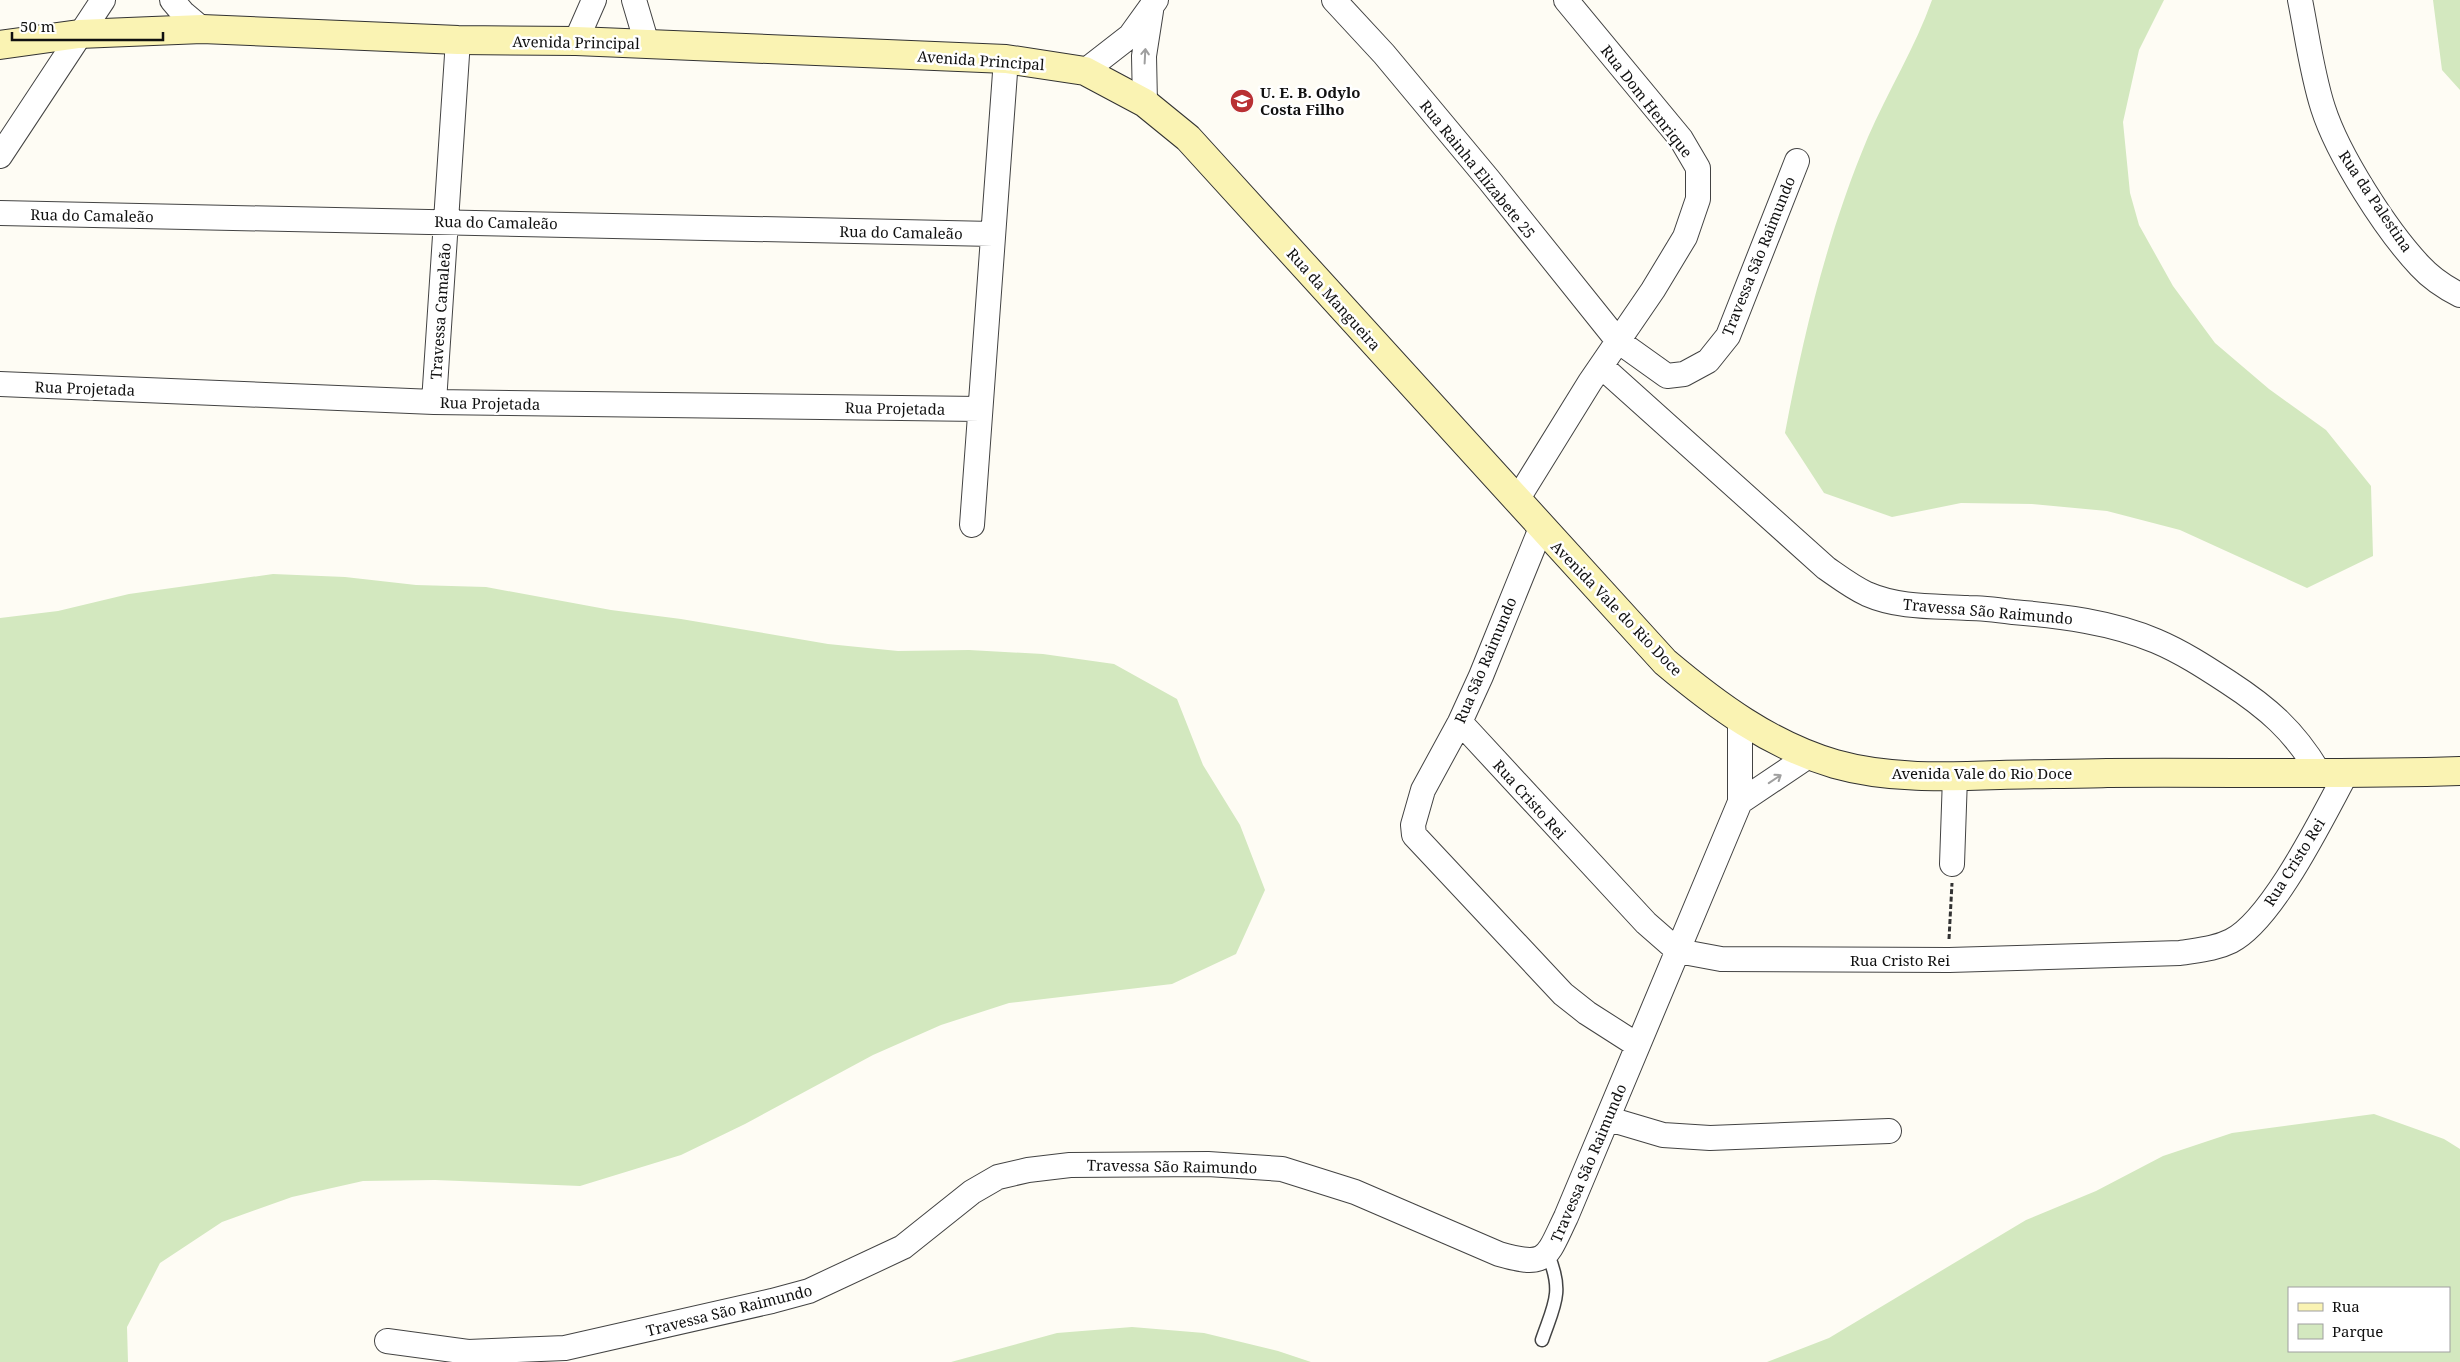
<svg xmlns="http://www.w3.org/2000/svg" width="2460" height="1362" viewBox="0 0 2460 1362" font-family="'Noto Serif',serif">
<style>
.green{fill:#d3e8bf;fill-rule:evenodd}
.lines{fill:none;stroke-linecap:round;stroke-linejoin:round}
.lane-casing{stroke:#434343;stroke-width:15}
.street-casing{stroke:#434343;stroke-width:26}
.secondary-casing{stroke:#323232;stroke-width:30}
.path{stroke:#323232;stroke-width:3;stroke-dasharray:5 2.5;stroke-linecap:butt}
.lane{stroke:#fff;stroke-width:12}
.street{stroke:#fff;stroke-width:24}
.secondary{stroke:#faf3b3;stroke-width:28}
.oneway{stroke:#9f9f9f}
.labels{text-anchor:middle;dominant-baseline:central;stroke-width:5;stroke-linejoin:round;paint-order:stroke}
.street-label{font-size:15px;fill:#101010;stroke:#fff}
.poi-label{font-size:15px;font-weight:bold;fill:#101010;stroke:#fff;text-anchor:start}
</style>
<rect width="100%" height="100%" fill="#fefcf4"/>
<path class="green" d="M1932,0H2164L2139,50L2123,122L2130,193L2139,225L2173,286L2215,343L2269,389L2326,430L2371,486L2373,556L2307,588L2180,530L2107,511L2032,504L1961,503L1892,517L1824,493L1785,433C1804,332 1828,232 1868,137C1888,91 1915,48 1932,0Z
M2433,0H2460V90L2442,70Z
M273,574L345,577L416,585L486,587L611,610L681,619L828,644L898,651L969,650L1043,654L1114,664L1177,699L1203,765L1240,825L1265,890L1236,954L1172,984L1009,1003L941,1025L873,1055L745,1124L681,1155L580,1186L435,1180L363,1181L292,1197L222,1222L160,1263L127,1327L128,1362H0V618L58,611L129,594Z
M2374,1114L2444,1139L2460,1149V1362H1767L1829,1338L2026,1220L2096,1191L2163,1156L2232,1133ZM2289,1288H2449V1351H2289Z
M1132,1327L1204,1333L1278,1351L1311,1362H951L1057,1333Z"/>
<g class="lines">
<g class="lane-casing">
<path id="lane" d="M1542,1340C1554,1305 1564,1292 1548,1255"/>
</g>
<g class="street-casing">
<path id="street" d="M172,0L183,13L202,29
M634,0L647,44
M1334,0L1384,54L1489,180L1618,341L1667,376L1684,374L1708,361L1728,336L1797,161
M2300,0C2307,35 2312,74 2323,108C2338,155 2386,230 2420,266C2431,278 2446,288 2460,295
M576,41L594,0
M1085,71L1130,36L1156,0
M1145,103L1144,56L1151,11
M0,156L103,0
M0,213L993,234
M1601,366L1826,568C1839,577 1852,587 1867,594C1899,608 1934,606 1968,608C1983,608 1998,610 2013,612C2061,616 2111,622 2156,641C2182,652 2205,667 2228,682C2268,708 2294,731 2318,771
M0,384L434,402L980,409
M434,402L458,40
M1517,500L1590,382L1653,290L1685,237L1698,199V168L1681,139L1566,0
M972,525L1006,59
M1541,528L1481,676L1460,722L1423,790L1413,825L1414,835L1563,994L1587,1013L1637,1045
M1460,722L1646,923L1678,951L1721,959L1949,960L2180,953C2198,950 2215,949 2231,941C2273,920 2324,814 2347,772
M1740,802L1810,755
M1952,864L1955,777
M1609,1119L1663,1135L1710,1138L1889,1131
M387,1341L468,1352L565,1348L772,1301L809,1291L903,1247L972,1192L998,1177L1028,1170L1070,1165L1208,1164L1282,1169L1355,1192L1499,1254C1548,1268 1546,1258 1566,1217L1740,802V720"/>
</g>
<g class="secondary-casing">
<path id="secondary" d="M0,45L79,34L202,29L458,40L576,41L1006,59L1085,71L1145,103L1188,138L1665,662C1716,705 1770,745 1835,764C1888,779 1945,777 2000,775C2035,774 2071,774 2107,773C2225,772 2343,775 2460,771"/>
</g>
<path class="path" d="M1949,939L1952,883"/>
<use href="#lane" class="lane"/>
<use href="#street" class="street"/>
<use href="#secondary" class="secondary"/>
</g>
<defs><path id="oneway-shaft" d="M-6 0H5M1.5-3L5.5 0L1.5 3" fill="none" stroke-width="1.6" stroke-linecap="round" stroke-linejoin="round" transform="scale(1.25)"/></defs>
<g class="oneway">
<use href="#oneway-shaft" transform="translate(1145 56) rotate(-87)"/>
<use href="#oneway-shaft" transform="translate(1775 779) rotate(-34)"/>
</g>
<defs>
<g id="school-disc" transform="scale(1.25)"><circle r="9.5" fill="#b93033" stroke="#fff"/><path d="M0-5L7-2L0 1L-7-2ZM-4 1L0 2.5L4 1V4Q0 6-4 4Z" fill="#fff"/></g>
</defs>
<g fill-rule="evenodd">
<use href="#school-disc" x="1242" y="101"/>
</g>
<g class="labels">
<g class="street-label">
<text transform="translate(576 42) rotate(1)">Avenida Principal</text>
<text transform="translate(981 60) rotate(4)">Avenida Principal</text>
<text transform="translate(1647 101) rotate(52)">Rua Dom Henrique</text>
<text transform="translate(1478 169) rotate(51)">Rua Rainha Elizabete 25</text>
<text transform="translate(2376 201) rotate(56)">Rua da Palestina</text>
<text transform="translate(92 215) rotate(1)">Rua do Camaleão</text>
<text transform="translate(496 222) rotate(1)">Rua do Camaleão</text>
<text transform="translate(901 232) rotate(1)">Rua do Camaleão</text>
<text transform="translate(1758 256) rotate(-68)">Travessa São Raimundo</text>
<text transform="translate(1334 299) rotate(48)">Rua da Mangueira</text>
<text transform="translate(440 311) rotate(-86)">Travessa Camaleão</text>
<text transform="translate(85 388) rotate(2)">Rua Projetada</text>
<text transform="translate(490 403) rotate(1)">Rua Projetada</text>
<text transform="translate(895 408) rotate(1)">Rua Projetada</text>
<text transform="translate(1617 608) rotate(46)">Avenida Vale do Rio Doce</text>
<text transform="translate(1988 611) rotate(5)">Travessa São Raimundo</text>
<text transform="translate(1485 660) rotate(-67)">Rua São Raimundo</text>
<text x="1982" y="773">Avenida Vale do Rio Doce</text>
<text transform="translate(1530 799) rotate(48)">Rua Cristo Rei</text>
<text transform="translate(2294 862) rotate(-58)">Rua Cristo Rei</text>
<text x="1900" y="960">Rua Cristo Rei</text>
<text transform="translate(1588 1163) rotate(-67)">Travessa São Raimundo</text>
<text transform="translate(1172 1166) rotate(1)">Travessa São Raimundo</text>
<text transform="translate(729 1310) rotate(-14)">Travessa São Raimundo</text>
</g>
<g class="poi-label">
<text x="1260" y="92">U. E. B. Odylo<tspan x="1260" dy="17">Costa Filho</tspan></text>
</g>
</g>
<rect x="2288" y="1287" width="162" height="65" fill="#ffffff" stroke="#9f9f9f"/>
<rect x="2298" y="1303" width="25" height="8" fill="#faf3b3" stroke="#9f9f9f"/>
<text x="2332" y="1312" font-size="15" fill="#101010">Rua</text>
<rect x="2298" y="1324" width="25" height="15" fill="#d3e8bf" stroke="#9f9f9f"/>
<text x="2332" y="1337" font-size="15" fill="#101010">Parque</text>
<path d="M12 32v8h151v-8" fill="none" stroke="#101010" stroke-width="2.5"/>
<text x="20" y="32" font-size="15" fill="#101010" stroke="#ffffff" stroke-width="4" paint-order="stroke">50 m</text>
</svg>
